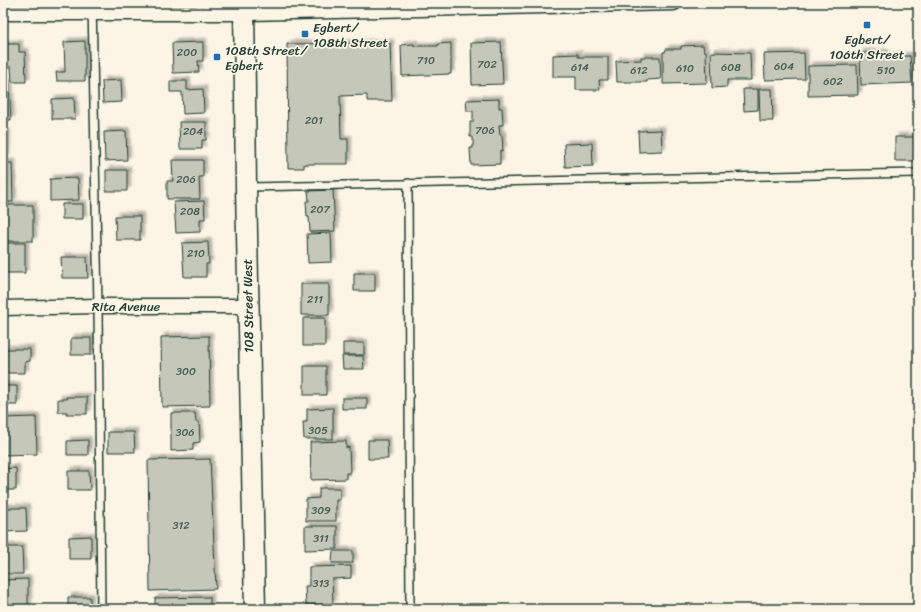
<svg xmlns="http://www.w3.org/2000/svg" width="921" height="612" viewBox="0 0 921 612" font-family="Sriracha,sans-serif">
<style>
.building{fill:#c5c7b9;stroke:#1f3d34;filter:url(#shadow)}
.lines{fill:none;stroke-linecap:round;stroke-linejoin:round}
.lane-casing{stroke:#1f3d34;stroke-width:10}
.street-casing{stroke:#1f3d34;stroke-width:17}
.secondary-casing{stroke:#1f3d34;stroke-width:23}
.lane{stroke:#fcf5e5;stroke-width:7}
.street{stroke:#fcf5e5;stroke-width:14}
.secondary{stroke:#fcf5e5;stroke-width:20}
.poi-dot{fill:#1f6fb2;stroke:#fcf5e5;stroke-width:1.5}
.labels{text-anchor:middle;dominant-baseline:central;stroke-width:3.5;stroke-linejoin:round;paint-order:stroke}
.number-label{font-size:11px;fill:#486055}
.poi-label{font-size:13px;fill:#1f3d34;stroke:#fcf5e5;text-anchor:start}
.street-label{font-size:13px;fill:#1f3d34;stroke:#fcf5e5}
</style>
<defs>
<filter id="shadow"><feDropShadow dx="3.5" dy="-3.5" stdDeviation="1" flood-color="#0004"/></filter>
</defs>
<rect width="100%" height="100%" fill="#fcf5e5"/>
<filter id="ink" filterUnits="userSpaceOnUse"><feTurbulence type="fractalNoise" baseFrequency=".025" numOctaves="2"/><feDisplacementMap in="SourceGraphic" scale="8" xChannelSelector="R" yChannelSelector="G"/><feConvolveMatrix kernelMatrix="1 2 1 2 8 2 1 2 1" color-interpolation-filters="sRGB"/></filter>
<g filter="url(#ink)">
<path class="building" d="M85,41V81H57L56,72H65L64,42Z
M203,42V61H198L199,72L173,73L172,43Z
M501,42L503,84L472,85L471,43Z
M390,43L392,101H367V95L340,96L341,139H348V164H304V168H288L287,44Z
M451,43V74L402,76L401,45L414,44V46H438V44Z
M3,44H19V52H25L26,82H12L11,67H3Z
M703,45L704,51H706L707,83L663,84V52H665L666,49H681V46Z
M711,52L750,53L751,80H727V87L712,88Z
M804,53L805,79L765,80L764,54Z
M860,53H885V57L910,56L912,83L861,85Z
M578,54V57H608V80H599L600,90H576V77H553V55Z
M641,57H660L661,79L647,80V82H617L616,61L641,60Z
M857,65L858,95L808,96V66Z
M121,80L122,102L103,103L102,81Z
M170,81H187V90L203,89L204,113L183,114L182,92H170Z
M9,83L11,120H3V84Z
M743,89H758V110L744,111Z
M759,89H772L773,121H760Z
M74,98L75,119H52V99Z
M499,99V108H502L503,125H499L500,135H502L503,150L500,151V164L471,165L470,148H473V137H470V122H473V111H467L466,100Z
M179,122H206V140H202V149H180Z
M661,130L662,151L639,152L638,131Z
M126,131L127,160L105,161L104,132Z
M3,133H7L6,158H3Z
M895,137H915L916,161H895Z
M592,143L593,166L565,167L564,144Z
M172,160H203V177H199L200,199H167V181H173Z
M3,163H12L13,202H3Z
M106,170H127V191H106Z
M78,178L79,200L50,201V179Z
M333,190L335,231L310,232L309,217H307L306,201H309L308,191Z
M204,201L205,219H200V232L176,233L174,202Z
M62,204H83V219H62Z
M3,205H33V241H3Z
M115,216H140V240H116Z
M331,233L332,262L308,263L307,234Z
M208,242L209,264H206V277H184L182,243Z
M3,243H25V273H3Z
M61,257H87L88,278H62Z
M354,273H375V291H354Z
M301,284H329V315H301Z
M303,318H325V346H303Z
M209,336L210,406L162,407L161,337Z
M71,338H91V355H71Z
M343,343H364V355H343Z
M3,349H30V361L25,362V373H3Z
M342,356H363L364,369H343Z
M304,366H326V395H304Z
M3,386H17V405H3Z
M66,397H87V414H66L67,412H58V399H67Z
M342,398H367V409H342Z
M333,408V439H304L303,422H307V409Z
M171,413H195L196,422H199L200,442L193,443V450L171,451Z
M36,417L37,454L3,455V418Z
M108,432H134L135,452H108Z
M88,440V455H67V441Z
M368,440H387L388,459H368Z
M346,441V448L349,447L350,473H346V479L311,480L310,442Z
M210,459L216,589L150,591L148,460Z
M16,468V490H3V469Z
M68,471H89L90,490H68Z
M319,488H340V500H336V521H306V499L319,498Z
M3,508H26L27,531L3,532Z
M305,526H337V549L305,550Z
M91,536V559H69V537Z
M3,547H22L23,574H3Z
M333,551H353V563H332Z
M351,566V578L332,579L333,604L306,605L305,586H309V567Z
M28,579V609H3V580Z
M68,597H90V609H68Z
M210,597V609H155V598Z"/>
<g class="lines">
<g class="lane-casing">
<path id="lane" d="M92,3L98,306L101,609
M408,183L410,609
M248,187L918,173"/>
</g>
<g class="street-casing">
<path id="street" d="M3,13H245L674,3
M3,308L98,306H248"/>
</g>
<g class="secondary-casing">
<path id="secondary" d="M244,3L246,187L255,609"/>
</g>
<use href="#lane" class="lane"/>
<use href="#street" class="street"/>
<use href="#secondary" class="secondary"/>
</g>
</g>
<g class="poi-dot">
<rect x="863" y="21" width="8" height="8" rx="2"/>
<rect x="301" y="30" width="8" height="8" rx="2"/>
<rect x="213" y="53" width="8" height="8" rx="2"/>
</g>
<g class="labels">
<g class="number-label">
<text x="187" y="52">200</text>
<text x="426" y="60">710</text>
<text x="487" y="64">702</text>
<text x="784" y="66">604</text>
<text x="580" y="67">614</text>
<text x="731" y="67">608</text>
<text x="685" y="68">610</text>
<text x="639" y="70">612</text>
<text x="886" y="70">510</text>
<text x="833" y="81">602</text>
<text x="314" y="120">201</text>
<text x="485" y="130">706</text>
<text x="193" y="131">204</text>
<text x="186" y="179">206</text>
<text x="320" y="209">207</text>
<text x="190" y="211">208</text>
<text x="196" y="253">210</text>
<text x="315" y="299">211</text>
<text x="186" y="371">300</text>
<text x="318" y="430">305</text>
<text x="185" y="432">306</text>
<text x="321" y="510">309</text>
<text x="181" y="525">312</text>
<text x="321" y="538">311</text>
<text x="321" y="583">313</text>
</g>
<g class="poi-label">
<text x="313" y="27">Egbert/<tspan x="313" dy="15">108th Street</tspan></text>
<text x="867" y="39" text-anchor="middle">Egbert/<tspan x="867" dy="15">106th Street</tspan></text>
<text x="225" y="50">108th Street/<tspan x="225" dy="15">Egbert</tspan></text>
</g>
<g class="street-label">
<text x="126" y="306">Rita Avenue</text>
<text transform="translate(248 306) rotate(-91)">108 Street West</text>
</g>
</g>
<rect width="921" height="612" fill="none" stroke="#fcf5e5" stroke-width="16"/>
<rect x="8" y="8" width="905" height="596" fill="none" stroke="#1f3d34" stroke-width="1.5" filter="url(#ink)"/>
</svg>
